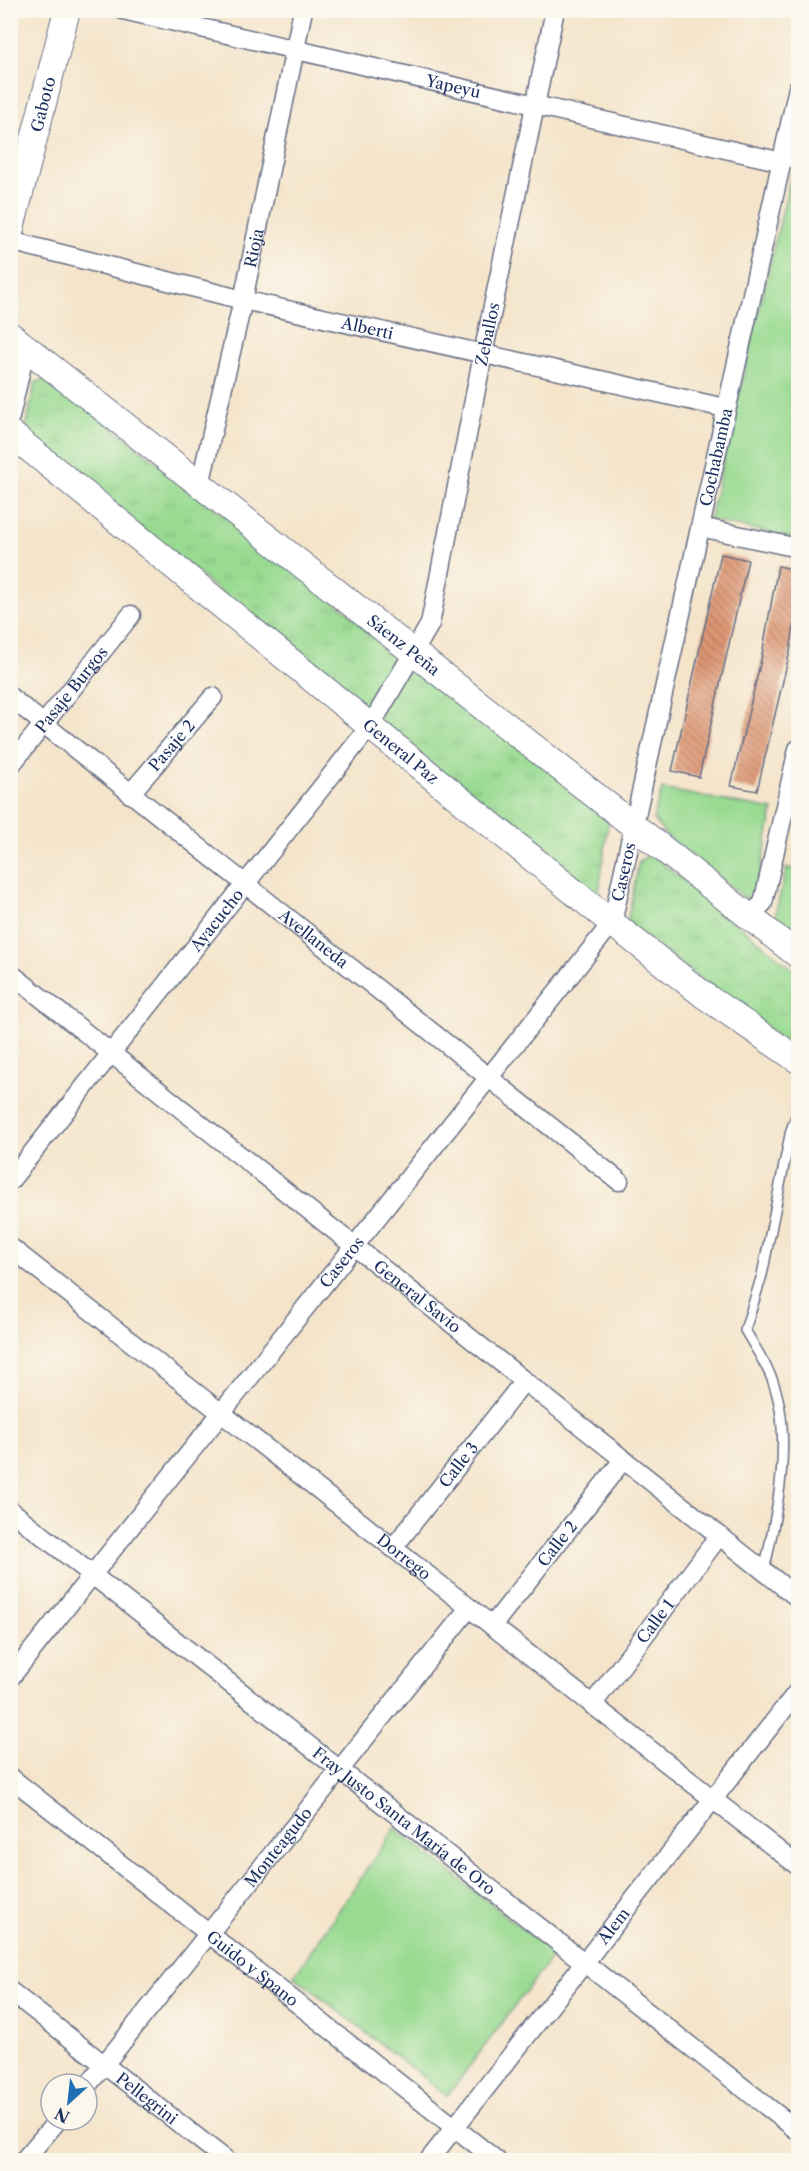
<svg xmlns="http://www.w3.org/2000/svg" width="809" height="2171" viewBox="0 0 809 2171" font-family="'Libre Caslon Text',serif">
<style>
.grass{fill:#98da91;stroke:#5a8478;stroke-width:1.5}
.park{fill:url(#park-tufts);stroke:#5a8478;stroke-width:1.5}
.building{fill:url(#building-back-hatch)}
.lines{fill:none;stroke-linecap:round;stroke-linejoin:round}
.lane-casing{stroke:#676e84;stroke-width:12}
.street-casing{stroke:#676e84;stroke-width:21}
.secondary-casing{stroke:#676e84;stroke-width:28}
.lane{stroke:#fff;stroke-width:9}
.street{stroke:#fff;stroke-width:18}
.secondary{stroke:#fff;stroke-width:26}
.labels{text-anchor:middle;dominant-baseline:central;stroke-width:4.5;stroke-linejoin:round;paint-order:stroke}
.street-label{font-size:16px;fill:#1b2f5e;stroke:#fbf7ec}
</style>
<defs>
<pattern id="park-tufts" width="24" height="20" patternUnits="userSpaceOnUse" patternTransform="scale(1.5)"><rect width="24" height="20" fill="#98da91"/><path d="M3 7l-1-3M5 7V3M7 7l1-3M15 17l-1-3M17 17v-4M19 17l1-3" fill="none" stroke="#82bb7f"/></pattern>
<pattern id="building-back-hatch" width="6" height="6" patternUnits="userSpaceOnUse" patternTransform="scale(1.5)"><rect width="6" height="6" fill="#dd9572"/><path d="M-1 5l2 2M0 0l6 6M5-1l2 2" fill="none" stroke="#b27a61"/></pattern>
</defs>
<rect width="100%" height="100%" fill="#fbf7ec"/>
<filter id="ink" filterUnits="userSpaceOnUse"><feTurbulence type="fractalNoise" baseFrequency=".0167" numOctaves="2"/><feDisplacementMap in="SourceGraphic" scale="12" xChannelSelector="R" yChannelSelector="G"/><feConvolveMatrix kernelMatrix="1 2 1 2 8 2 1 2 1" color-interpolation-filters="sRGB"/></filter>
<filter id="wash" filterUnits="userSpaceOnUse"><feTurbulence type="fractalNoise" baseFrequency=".008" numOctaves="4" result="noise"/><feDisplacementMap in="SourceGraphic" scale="24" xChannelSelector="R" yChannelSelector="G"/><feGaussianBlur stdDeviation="1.35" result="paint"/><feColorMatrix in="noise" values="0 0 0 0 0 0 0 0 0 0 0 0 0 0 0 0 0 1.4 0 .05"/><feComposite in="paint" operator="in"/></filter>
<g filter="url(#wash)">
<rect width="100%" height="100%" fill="#f4e4ca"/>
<path class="grass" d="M798,146V539L709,520Z
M662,789L773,810L756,893L749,901L667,836L653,819Z
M787,868L798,870V942L775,923L776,910Z
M395,1828L554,1954L447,2096L294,1976Z"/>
<path class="park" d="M49,378L609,816L598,900L25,433L35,383Z
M651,854L798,973V1052L627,924L639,861Z"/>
<g id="blocks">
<path class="building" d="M721,554L748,560L699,777L672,771Z
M778,566L798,570V601L790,651L757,791L731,786L761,660Z"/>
</g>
</g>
<g filter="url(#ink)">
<use href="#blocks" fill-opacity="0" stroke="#676e84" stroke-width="1.5"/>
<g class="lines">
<g class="lane-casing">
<path id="lane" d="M764,1571C777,1514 794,1435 772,1379C765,1362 754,1346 745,1330L762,1275L791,1130L798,1111"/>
</g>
<g class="street-casing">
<g id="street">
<path id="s1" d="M123,10L782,162"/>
<path id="s2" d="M10,241L243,300L725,408"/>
<path d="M10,417L26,347"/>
<path id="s3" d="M200,485L243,300L303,10"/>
<path d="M700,527L798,548"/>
<path id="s4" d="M10,697L619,1181"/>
<path id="s5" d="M10,766L131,615"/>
<path id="s6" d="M130,794L213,697"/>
<path d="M750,916L763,903L798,749"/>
<path id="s7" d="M10,973L798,1598"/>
<path id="s8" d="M10,1181L371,725L430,624L483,354L555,10"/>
<path id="s9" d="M10,1247L798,1866"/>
<path id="s10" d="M10,1510L798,2131"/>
<path id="s11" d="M393,1548L524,1381"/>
<path id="s12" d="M492,1626L623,1460"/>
<path id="s13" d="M10,1678L612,923L798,88"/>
<path id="s14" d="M592,1705L719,1536"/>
<path id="s15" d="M10,1777L496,2160"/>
<path id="s16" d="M10,1991L226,2160"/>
<path id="s17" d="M87,2086L469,1608"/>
<path d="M24,2160L58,2120"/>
<path id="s18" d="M429,2160L798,1691"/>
</g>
</g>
<g class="secondary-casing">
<g id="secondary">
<path id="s19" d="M10,232L67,10"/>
<path id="s20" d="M10,335L798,955"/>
<path id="s21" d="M10,433L612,923L705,996L798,1060"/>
</g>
</g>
<use href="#lane" class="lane"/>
<use href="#street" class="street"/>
<use href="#secondary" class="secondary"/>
</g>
</g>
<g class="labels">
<g class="street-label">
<text stroke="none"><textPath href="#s1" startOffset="339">Yapeyú</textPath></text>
<text stroke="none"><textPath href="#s19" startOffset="132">Gaboto</textPath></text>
<text stroke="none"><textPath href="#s3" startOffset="243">Rioja</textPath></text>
<text stroke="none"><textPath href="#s2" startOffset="368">Alberti</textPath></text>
<text stroke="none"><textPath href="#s8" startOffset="994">Zeballos</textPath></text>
<text stroke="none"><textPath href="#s13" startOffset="1443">Cochabamba</textPath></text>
<text stroke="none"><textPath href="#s20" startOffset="501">Sáenz Peña</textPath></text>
<text stroke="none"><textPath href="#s5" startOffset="98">Pasaje Burgos</textPath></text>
<text stroke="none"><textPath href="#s6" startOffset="64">Pasaje 2</textPath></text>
<text stroke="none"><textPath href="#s21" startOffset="504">General Paz</textPath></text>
<text stroke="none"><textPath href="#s13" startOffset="1018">Caseros</textPath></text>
<text stroke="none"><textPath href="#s8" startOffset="333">Ayacucho</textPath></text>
<text stroke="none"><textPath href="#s4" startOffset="388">Avellaneda</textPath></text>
<text stroke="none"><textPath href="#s13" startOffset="532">Caseros</textPath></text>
<text stroke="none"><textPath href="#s7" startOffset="520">General Savio</textPath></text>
<text stroke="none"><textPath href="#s11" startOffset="106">Calle 3</textPath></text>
<text stroke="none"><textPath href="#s12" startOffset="105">Calle 2</textPath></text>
<text stroke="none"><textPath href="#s9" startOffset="501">Dorrego</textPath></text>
<text stroke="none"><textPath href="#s14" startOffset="105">Calle 1</textPath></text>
<text stroke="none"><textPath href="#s10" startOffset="502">Fray Justo Santa María de Oro</textPath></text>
<text stroke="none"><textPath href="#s17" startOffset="306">Monteagudo</textPath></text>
<text stroke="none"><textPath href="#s18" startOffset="298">Alem</textPath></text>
<text stroke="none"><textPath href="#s15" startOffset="309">Guido y Spano</textPath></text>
<text stroke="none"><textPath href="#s16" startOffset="174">Pellegrini</textPath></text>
</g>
</g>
<rect width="809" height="2171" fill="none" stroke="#fbf7ec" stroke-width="36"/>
<g transform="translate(69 2102) rotate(207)"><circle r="28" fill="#fbf7ec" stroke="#a1a7b3" stroke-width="1.5"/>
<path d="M0-4.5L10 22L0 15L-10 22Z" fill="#1f6fb2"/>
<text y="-9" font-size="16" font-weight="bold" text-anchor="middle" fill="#1b2f5e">N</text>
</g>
</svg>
